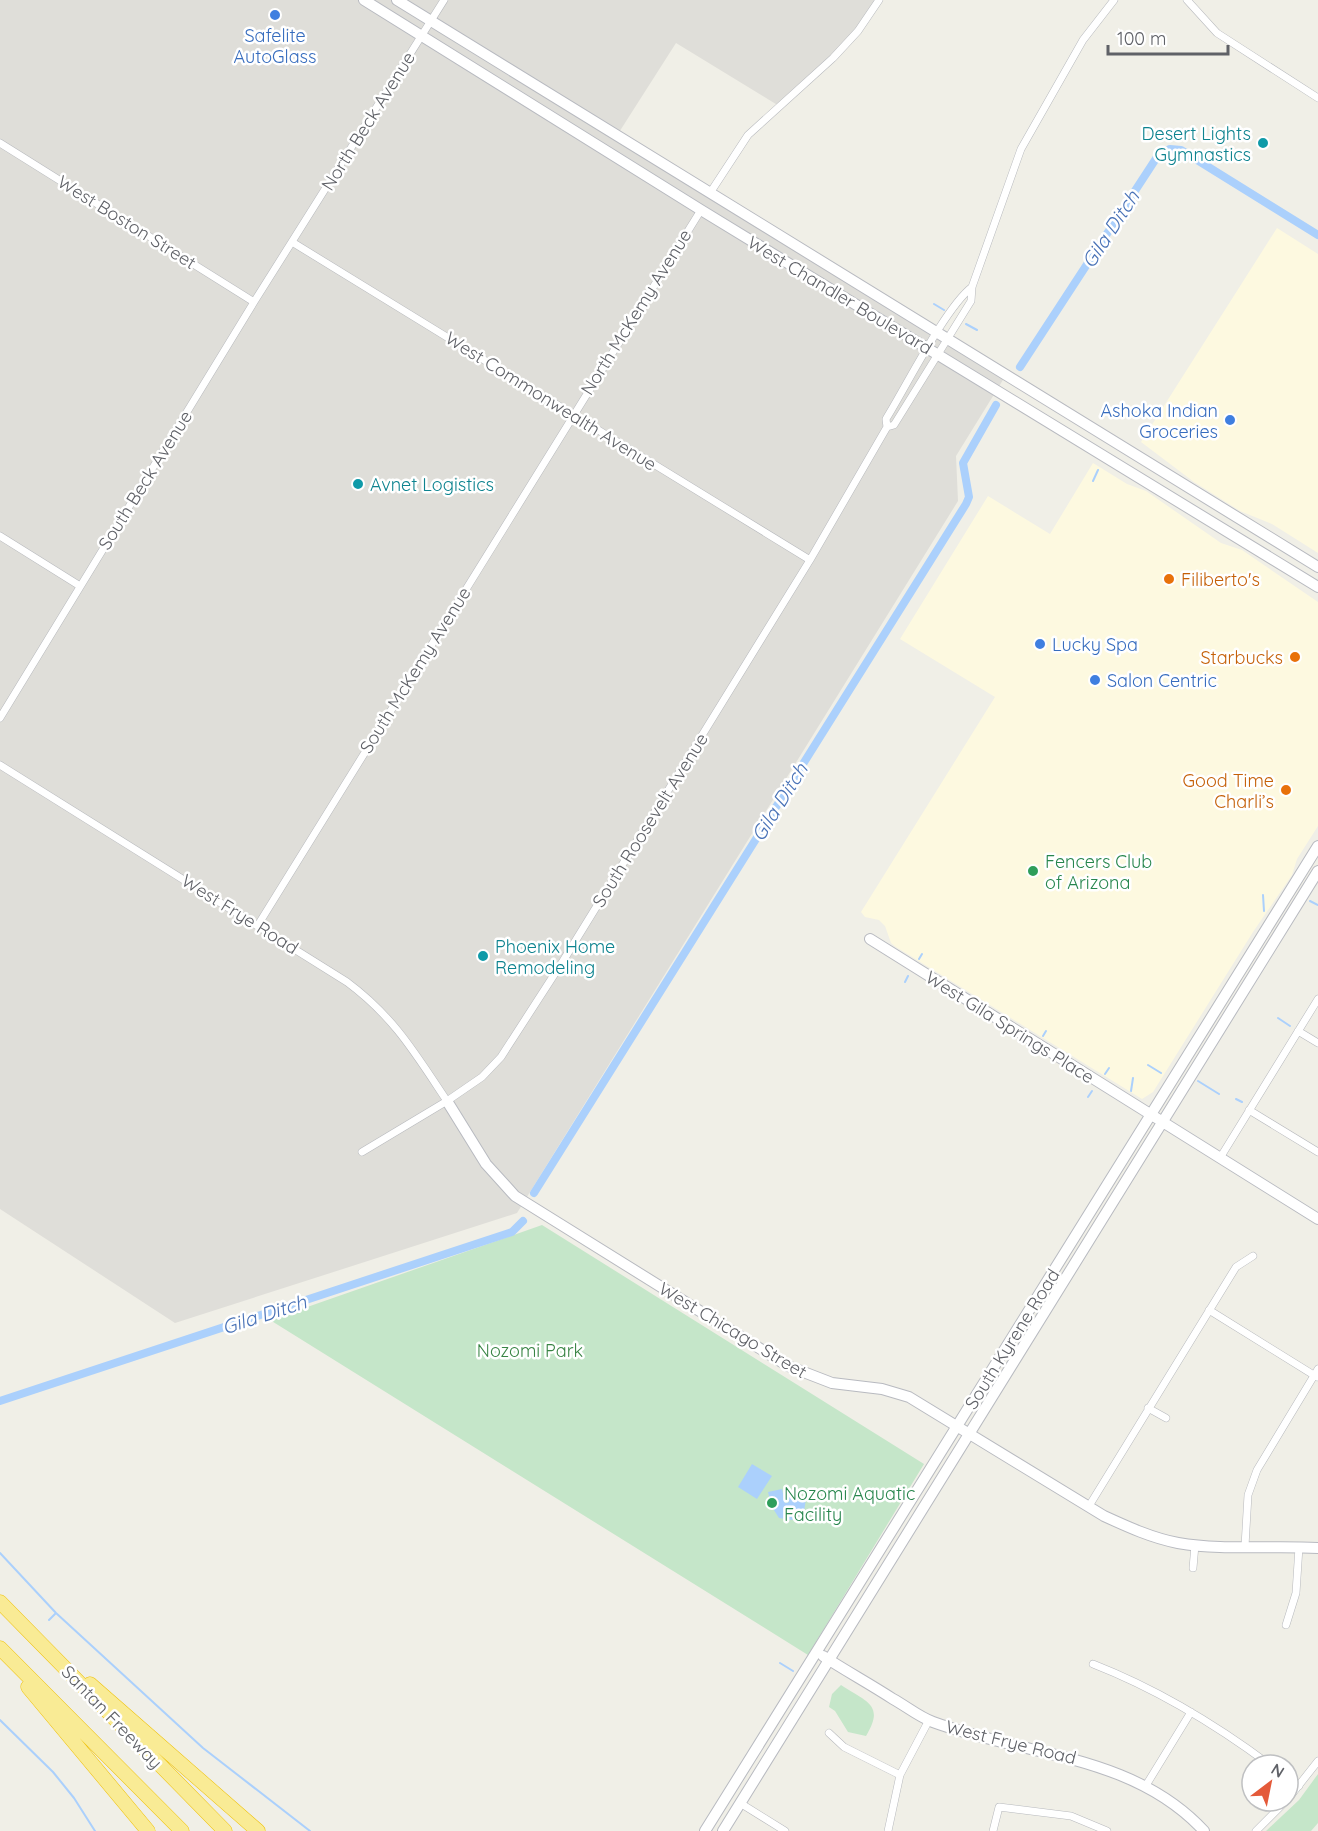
<svg xmlns="http://www.w3.org/2000/svg" width="1318" height="1831" viewBox="0 0 1318 1831" font-family="Quicksand,sans-serif">
<style>
.commercial{fill:#fdf9e0}
.industrial{fill:#dfded9}
.green{fill:#c5e6c9}
.water{fill:#abd0fc}
.lines{fill:none;stroke-linecap:round;stroke-linejoin:round}
.stream{stroke:#abd0fc;stroke-width:2}
.canal{stroke:#abd0fc;stroke-width:8}
.street-casing{stroke:#b7b9bd;stroke-width:8}
.secondary-casing{stroke:#b8bac0;stroke-width:12}
.highway-casing{stroke:#efc108;stroke-width:15}
.street{stroke:#fff;stroke-width:7}
.secondary{stroke:#fff;stroke-width:10}
.highway{stroke:#f9eb95;stroke-width:14}
.shop-dot{fill:#3f7fe0;stroke:#fff;stroke-width:2}
.culture-dot{fill:#0f9aa8;stroke:#fff;stroke-width:2}
.food-dot{fill:#e8710a;stroke:#fff;stroke-width:2}
.leisure-dot{fill:#2e9e5b;stroke:#fff;stroke-width:2}
.labels{text-anchor:middle;dominant-baseline:central;stroke-width:5;stroke-linejoin:round;paint-order:stroke}
.shop-label{font-size:18px;fill:#366cbe;stroke:#fff;text-anchor:start}
.street-label{font-size:18px;fill:#5f6167;stroke:#fff}
.culture-label{font-size:18px;fill:#0d838f;stroke:#fff;text-anchor:start}
.food-label{font-size:18px;fill:#c56008;stroke:#fff;text-anchor:end}
.leisure-label{font-size:18px;fill:#27864d;stroke:#fff;text-anchor:start}
.park-label{font-size:18px;fill:#388444;stroke:#fff}
.water-label{font-size:20px;font-style:italic;fill:#4a73b7;stroke:#fff}
</style>
<rect width="100%" height="100%" fill="#f0efe7"/>
<path class="commercial" d="M1277,228L1318,254V553L1272,524L1240,511L1194,482L1141,442Z
M1093,463L1127,484L1146,491L1221,543L1242,550L1318,602V826L1297,859L1292,875L1253,932L1153,1092L1142,1099L896,947L891,943L885,926L879,920L865,917L861,912L995,697L900,639L988,496L1050,534Z"/>
<path class="industrial" d="M0,0H879L858,31L779,106L676,43L616,137L1006,375L956,456L958,501L517,1213L175,1323L0,1209Z"/>
<path class="green" d="M542,1225L924,1464L808,1655L270,1320Z
M841,1685C867,1702 885,1705 866,1736L848,1732L835,1711L829,1707L832,1694Z
M1318,1774V1823L1311,1831H1266L1299,1800Z"/>
<path class="water" d="M752,1464L772,1476L757,1499L738,1487Z
M782,1489L785,1503L789,1502L787,1494L793,1493L797,1500L806,1498L804,1512L792,1520L779,1518L772,1507L768,1492Z"/>
<g class="lines">
<path class="stream" d="M934,304L944,310
M966,324L977,330
M1093,481L1098,470
M1263,895L1264,911
M1310,901L1318,905
M919,959L922,954
M905,982L908,976
M1278,1018L1290,1026
M1043,1036L1046,1031
M1148,1065L1161,1073
M1105,1074L1109,1068
M1198,1081L1219,1094
M1131,1091L1133,1078
M1088,1097L1092,1091
M1236,1099L1242,1102
M0,1553L56,1613L203,1748L310,1831
M49,1620L56,1613
M780,1663L793,1671
M0,1720L53,1772L74,1798L95,1831"/>
<path class="canal" d="M1020,367L1159,154L1170,149L1181,150L1318,235
M534,1193L966,504L969,497L963,463L996,405
M0,1401L512,1232L523,1221"/>
<g class="street-casing">
<path id="street" d="M1187,0L1217,33L1318,98
M0,143L254,302
M710,193L748,135L833,58L858,31L879,0
M292,242L810,560
M887,427L886,419C906,387 945,308 972,287
M0,536L80,586
M0,718L254,302L444,0
M0,765L347,982C394,1017 415,1053 447,1101
M258,925L701,210
M1298,1031L1318,1043
M1249,1110L1318,1152
M362,1152L447,1101L482,1077L501,1057L563,961L810,560L887,427L894,425L971,301L972,287L1021,149L1083,40L1114,0
M1220,1158L1318,999
M1209,1310L1317,1377
M1148,1408L1166,1418
M1089,1506L1236,1267L1253,1256
M1245,1546L1248,1495L1257,1470L1318,1369
M1193,1568L1195,1545
M1286,1625L1296,1593L1299,1547
M1093,1664C1157,1689 1215,1724 1270,1765
M829,1733L844,1747L900,1775
M1288,1778L1299,1786
M1145,1787L1191,1712
M1288,1799L1318,1761
M740,1803L785,1831
M888,1831L900,1775L929,1720
M993,1831L999,1807L1071,1816L1107,1831
M1256,1831L1286,1801"/>
</g>
<g class="secondary-casing">
<path id="secondary" d="M364,0L701,210L1318,587
M397,0L1318,567
M870,939L1318,1219
M447,1101L486,1164L515,1196L788,1366L832,1383L882,1389L909,1397L1104,1516C1128,1527 1152,1538 1178,1543C1223,1551 1272,1545 1318,1548
M823,1656C846,1671 870,1684 893,1699C906,1706 919,1717 933,1722C1025,1756 1133,1754 1204,1831
M705,1831L1318,846
M723,1831L1318,871"/>
</g>
<g class="highway-casing">
<path id="highway" d="M0,1602L225,1831
M0,1648L182,1831
M90,1684L258,1831
M28,1687L148,1831"/>
</g>
<use href="#street" class="street"/>
<use href="#secondary" class="secondary"/>
<use href="#highway" class="highway"/>
</g>
<g class="shop-dot">
<circle cx="275" cy="15" r="6"/>
<circle cx="1230" cy="420" r="6"/>
<circle cx="1040" cy="644" r="6"/>
<circle cx="1095" cy="680" r="6"/>
</g>
<g class="culture-dot">
<circle cx="1263" cy="143" r="6"/>
<circle cx="358" cy="484" r="6"/>
<circle cx="483" cy="956" r="6"/>
</g>
<g class="food-dot">
<circle cx="1169" cy="579" r="6"/>
<circle cx="1295" cy="657" r="6"/>
<circle cx="1286" cy="790" r="6"/>
</g>
<g class="leisure-dot">
<circle cx="1033" cy="871" r="6"/>
<circle cx="772" cy="1503" r="6"/>
</g>
<g class="labels">
<g class="shop-label">
<text x="275" y="35" text-anchor="middle">Safelite<tspan x="275" dy="21">AutoGlass</tspan></text>
<text x="1218" y="410" text-anchor="end">Ashoka Indian<tspan x="1218" dy="21">Groceries</tspan></text>
<text x="1052" y="644">Lucky Spa</text>
<text x="1107" y="680">Salon Centric</text>
</g>
<g class="street-label">
<text transform="translate(368 121) rotate(-58)">North Beck Avenue</text>
<text transform="translate(127 222) rotate(32)">West Boston Street</text>
<text transform="translate(840 295) rotate(31)">West Chandler Boulevard</text>
<text transform="translate(636 312) rotate(-58)">North McKemy Avenue</text>
<text transform="translate(551 401) rotate(32)">West Commonwealth Avenue</text>
<text transform="translate(145 480) rotate(-58)">South Beck Avenue</text>
<text transform="translate(415 670) rotate(-58)">South McKemy Avenue</text>
<text transform="translate(650 820) rotate(-58)">South Roosevelt Avenue</text>
<text transform="translate(240 914) rotate(32)">West Frye Road</text>
<text transform="translate(1010 1027) rotate(32)">West Gila Springs Place</text>
<text transform="translate(733 1330) rotate(31)">West Chicago Street</text>
<text transform="translate(1012 1339) rotate(-58)">South Kyrene Road</text>
<text transform="translate(112 1717) rotate(46)">Santan Freeway</text>
<text transform="translate(1011 1742) rotate(14)">West Frye Road</text>
</g>
<g class="culture-label">
<text x="1251" y="133" text-anchor="end">Desert Lights<tspan x="1251" dy="21">Gymnastics</tspan></text>
<text x="370" y="484">Avnet Logistics</text>
<text x="495" y="946">Phoenix Home<tspan x="495" dy="21">Remodeling</tspan></text>
</g>
<g class="food-label">
<text x="1181" y="579" text-anchor="start">Filiberto's</text>
<text x="1283" y="657">Starbucks</text>
<text x="1274" y="780">Good Time<tspan x="1274" dy="21">Charli’s</tspan></text>
</g>
<g class="leisure-label">
<text x="1045" y="861">Fencers Club<tspan x="1045" dy="21">of Arizona</tspan></text>
<text x="784" y="1493">Nozomi Aquatic<tspan x="784" dy="21">Facility</tspan></text>
</g>
<g class="park-label">
<text x="530" y="1350">Nozomi Park</text>
</g>
<g class="water-label">
<text transform="translate(1110 229) rotate(-57)">Gila Ditch</text>
<text transform="translate(779 802) rotate(-58)">Gila Ditch</text>
<text transform="translate(264 1314) rotate(-18)">Gila Ditch</text>
</g>
</g>
<g transform="translate(1270 1783) rotate(32)"><circle r="28" fill="#ffffff" stroke="#bfc0c2" stroke-width="1.5"/>
<path d="M0-4.5L10 22L0 15L-10 22Z" fill="#e45a3a"/>
<text y="-9" font-size="16" font-weight="bold" text-anchor="middle" fill="#5f6167">N</text>
</g>
<path d="M1108 45v9h120v-9" fill="none" stroke="#5f6167" stroke-width="3"/>
<text x="1117" y="45" font-size="18" fill="#5f6167" stroke="#ffffff" stroke-width="4.5" paint-order="stroke">100 m</text>
</svg>
